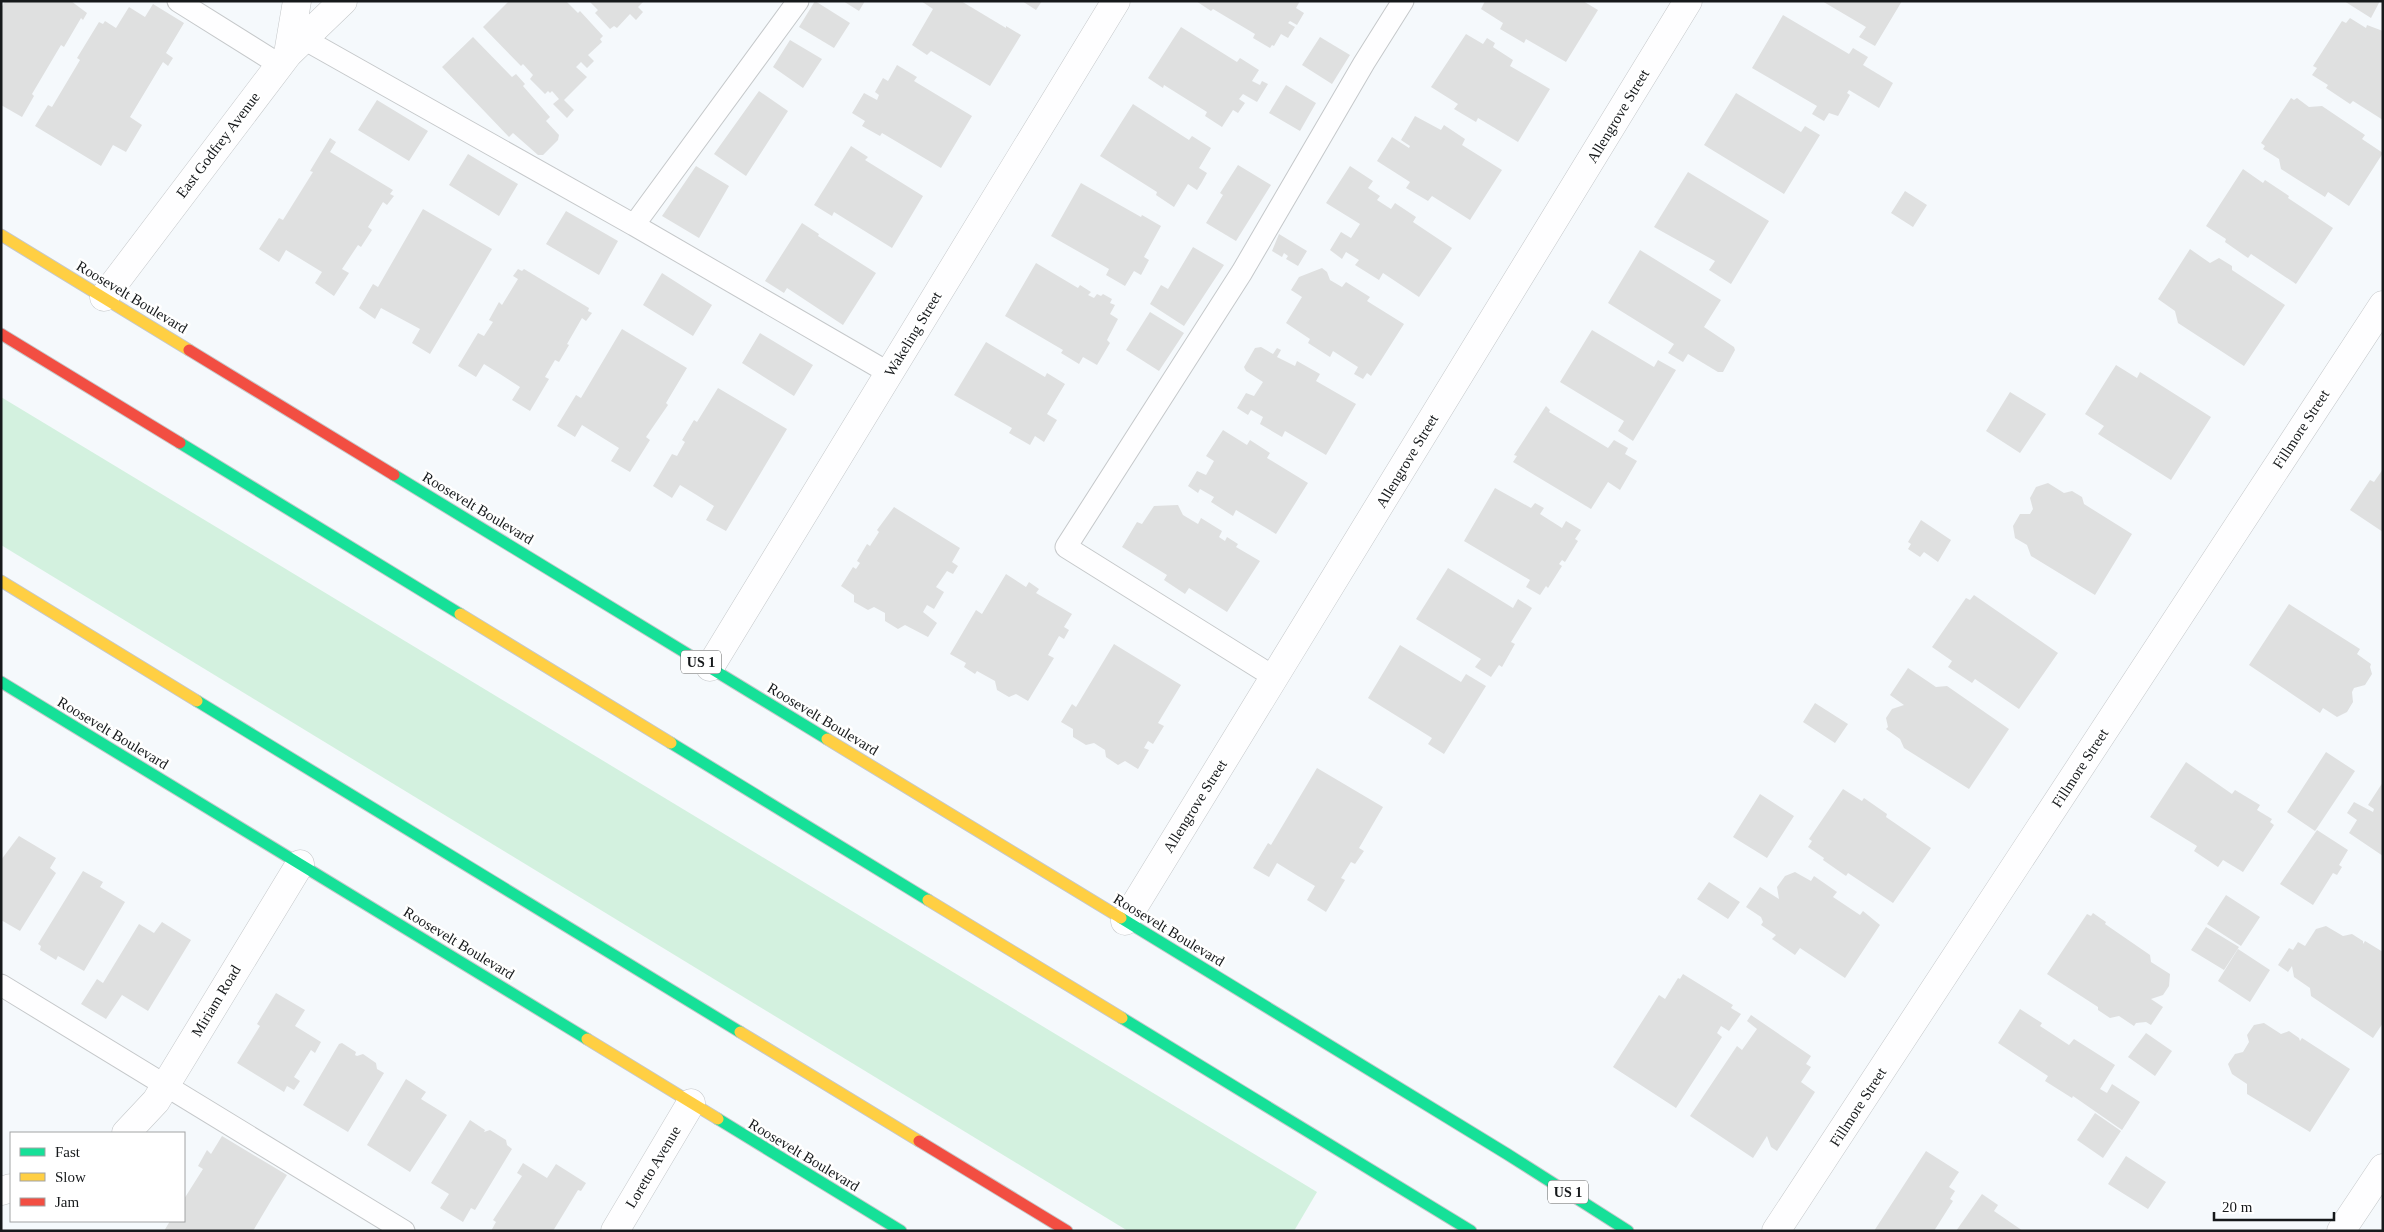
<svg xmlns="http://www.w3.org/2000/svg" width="2384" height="1232" viewBox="0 0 2384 1232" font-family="Georgia,serif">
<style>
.green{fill:#d3f1df}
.building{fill:#dfe0e0}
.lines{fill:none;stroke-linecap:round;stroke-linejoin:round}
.lane-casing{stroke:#c5c8ca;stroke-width:23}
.street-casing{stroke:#c5c8ca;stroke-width:29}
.fast-casing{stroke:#c5c8ca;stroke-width:13}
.slow-casing{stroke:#c5c8ca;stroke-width:13}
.jam-casing{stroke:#c5c8ca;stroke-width:13}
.lane{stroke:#fefeff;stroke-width:21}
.street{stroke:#fefeff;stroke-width:28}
.fast{stroke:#16e098;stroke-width:11}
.slow{stroke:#ffcf43;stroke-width:11}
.jam{stroke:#f24e42;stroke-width:11}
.labels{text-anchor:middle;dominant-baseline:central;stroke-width:5;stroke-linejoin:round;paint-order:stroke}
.shield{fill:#fff;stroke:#5c5e5f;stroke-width:1}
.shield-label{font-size:14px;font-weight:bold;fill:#16191b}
.street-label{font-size:15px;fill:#16191b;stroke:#fff}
</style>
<rect width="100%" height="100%" fill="#f5f9fc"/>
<path class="green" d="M1,397L1317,1192L1294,1231H1128L1,545Z"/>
<path class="building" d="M5,1H71L87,13L83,20L81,18L64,47L61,45L32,94L34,96L22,117L1,105V8Z
M509,1H566L578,13L580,11L603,36L600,39L602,42L588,55L594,61L587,68L581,62L576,67L587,77L564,100L574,110L567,118L553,104L559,99L552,91L550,93L548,91L545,94L530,79L533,75L523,64L521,66L483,27Z
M589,1H644L638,7L643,12L636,20L630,14L617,28L614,26L610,29L595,13L598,10Z
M815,1L850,23L834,48L799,27Z
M843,1H865L859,11Z
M921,1H961L1006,28V26L1021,35L990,86L931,51L927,55L912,45L933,9Z
M1022,1H1042L1036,10Z
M1196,1H1300L1296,8L1304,13L1297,25L1290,21L1288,23L1295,27L1288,38L1281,34L1274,46L1272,45L1270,48L1253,38L1255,34L1213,9L1211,11Z
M1485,1H1583L1598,10L1566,62L1526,39L1524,43L1500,29L1503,23L1481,9Z
M1822,1H1902L1875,46L1859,37L1866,27Z
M2344,1H2380L2371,18Z
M153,4L184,23L166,53L173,58L168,66L163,62L130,117L142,125L126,152L113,145L101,166L35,126L48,105L52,107L80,60L77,58L99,22L103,24L105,21L116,28L129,7L145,17Z
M1783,15L1849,54L1853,48L1868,57L1863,65L1893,83L1879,108L1849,90L1847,93L1850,95L1838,116L1829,113L1824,121L1812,114L1817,106L1752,68Z
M2350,18L2366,28L2367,25L2383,31V120L2353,101L2350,104L2326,88L2328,85L2312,75L2317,68L2313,66L2342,21L2346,23Z
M1181,27L1237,62L1240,58L1259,70L1252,81L1260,85L1262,81L1268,84L1257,102L1243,94L1239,99L1245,103L1238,113L1233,110L1222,127L1205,116L1207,112L1164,85L1163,88L1148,78Z
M1466,34L1483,44L1487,38L1495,43L1493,47L1513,60L1510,66L1550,89L1518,142L1478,118L1476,122L1454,109L1458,104L1431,87Z
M473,37L512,77L516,74L525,84L523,86L550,117L546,121L559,135L558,140L543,155H538L513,133L509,137L442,67Z
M1320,37L1350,55L1332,84L1302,65Z
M790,40L822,59L803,88L773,67Z
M897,65L917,77L914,81L972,116L941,168L882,133L880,136L862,126L865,121L852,113L864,93L877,100L879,95L875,92L883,78L888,81Z
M1286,85L1316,103L1300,131L1269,113Z
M759,91L788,111L746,176L714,154Z
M1736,93L1801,132L1805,126L1820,135L1784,194L1704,145Z
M2291,98L2294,100L2297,98L2309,107L2322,106L2365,135L2362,139L2383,153L2349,206L2328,192L2325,197L2281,169L2279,159L2263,149L2265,146L2261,143Z
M377,100L428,131L409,161L358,130Z
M1133,104L1189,140L1192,136L1211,148L1199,168L1207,173L1202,182L1197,190L1188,184L1174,207L1156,195L1157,192L1100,156Z
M1415,116L1441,130L1444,125L1465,139L1462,145L1502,170L1470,220L1432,196L1428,201L1406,188L1410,182L1377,161L1392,137L1409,148L1410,146L1401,140Z
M330,138L336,142L330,152L393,190L390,194L394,196L387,205L383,202L368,227L372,230L361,247L358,245L342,269L349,273L334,296L315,283L322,272L286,250L279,262L259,249L279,218L283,220L313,172L310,171Z
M851,146L868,157L865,160L923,196L892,248L834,212L832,216L814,205Z
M468,154L518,184L499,216L449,185Z
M1238,165L1271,185L1236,241L1206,223L1223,195L1220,193Z
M696,166L729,186L699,238L662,216Z
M1350,166L1373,181L1368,188L1380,196L1377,200L1391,209L1395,203L1416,217L1413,222L1452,248L1419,297L1383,273L1379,280L1355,265L1359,260L1346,252L1342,259L1330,250L1341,232L1351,238L1360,224L1326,203Z
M2243,169L2263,183L2265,180L2289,196L2288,198L2333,228L2296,284L2251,254L2248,258L2225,242L2226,239L2206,226Z
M1688,172L1769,221L1731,284L1709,270L1715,261L1654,227Z
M1081,183L1141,217L1142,215L1161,226L1144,257L1149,260L1141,275L1134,271L1125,286L1106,275L1109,269L1051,236Z
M1905,191L1927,205L1913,227L1891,213Z
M423,209L492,249L430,354L412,343L420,329L381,308L375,319L359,308L373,284L378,287Z
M566,211L618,241L599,275L546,244Z
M802,223L819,234L818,236L876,273L843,325L787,288L784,293L765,281Z
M1279,234L1307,251L1298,266L1286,259L1288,256L1284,253L1282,257L1272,251Z
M1193,247L1224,265L1184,326L1150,304L1161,285L1168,289Z
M2190,249L2210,263L2219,258L2232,266V270L2285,305L2244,366L2178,323L2175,311L2158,299Z
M1640,250L1721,300L1704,327L1734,347L1735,350L1723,372H1718L1688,354L1683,362L1668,353L1674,344L1608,303Z
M1036,263L1078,288L1080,285L1091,292L1088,295L1094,298L1097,294L1101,296L1103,294L1112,299L1110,303L1115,305L1110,314L1118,319L1107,340L1110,343L1097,365L1083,357L1079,364L1061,353L1063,350L1005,316Z
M1322,268L1327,272L1330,280L1342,287L1346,282L1370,297L1367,301L1404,324L1371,376L1367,373L1363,379L1354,374L1358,367L1333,351L1330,357L1308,343L1310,339L1286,323L1302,297L1291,290L1299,277Z
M518,269L522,271L524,269L589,308L588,311L592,313L586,321L582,318L567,344L569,345L559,362L555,360L545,377L549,379L530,411L512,400L520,387L500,374L484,364L476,377L458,366L478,333L484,336L493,322L489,320L499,302L502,305L518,279L513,276Z
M662,273L712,305L693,336L643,305Z
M1150,312L1184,333L1159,371L1126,350Z
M622,329L687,368L666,403L668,405L646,437L650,440L630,472L611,461L619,448L582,425L575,437L557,426L576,395L581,398Z
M1592,330L1654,367L1658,360L1676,370L1633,441L1618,431L1624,421L1560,382Z
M760,333L813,365L794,396L742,363Z
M986,342L1045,377L1047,373L1065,384L1047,414L1057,420L1044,442L1035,436L1030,445L1009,433L1012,428L954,395Z
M1261,347L1273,354L1277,348L1281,350L1277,357L1295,366L1297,361L1320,374L1316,381L1356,404L1326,455L1285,431L1282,437L1260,424L1263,417L1251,410L1248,415L1237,408L1246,393L1254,396L1263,382L1246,371L1244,367L1255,348Z
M2116,365L2137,378L2140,372L2211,417L2171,480L2098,434L2104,426L2085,414Z
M718,388L787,429L726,531L706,520L714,506L695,494L680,485L672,498L653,486L672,454L677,456L685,442L682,440L694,420L697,422Z
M2010,392L2046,414L2020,453L1986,431Z
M1546,406L1550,410L1549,412L1608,448L1614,440L1628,448L1625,454L1637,461L1620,490L1608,482L1591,509L1513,462L1517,456L1514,455Z
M1223,430L1247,445L1250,440L1270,453L1267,458L1308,483L1276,534L1236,510L1233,516L1211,502L1214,497L1200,489L1198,493L1188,486L1197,471L1206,475L1214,461L1206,456Z
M2383,469V532L2350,510L2370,480L2374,482Z
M2048,483L2064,493L2072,491L2082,497L2084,504L2132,534L2095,595L2031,556L2027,545L2015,538L2013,526L2020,514H2030L2033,509L2030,498L2036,487Z
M1495,488L1531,508L1535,503L1544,508L1540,514L1562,528L1566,521L1581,530L1575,539L1578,541L1565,562L1562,560L1559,564L1562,566L1548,588L1546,586L1540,595L1526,587L1530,580L1464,541Z
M1178,505L1183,515L1198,524L1201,518L1222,531L1219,537L1225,541L1227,537L1238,544L1236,547L1260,561L1227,612L1189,588L1185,594L1164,580L1167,575L1122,547L1137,522L1142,524L1154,506Z
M894,507L960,548L952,562L958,566L953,574L947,571L936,587L944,592L934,609L927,605L923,612L937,623L928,637L905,625L898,629L885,621V613L874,607L868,610L854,602V595L841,586L853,567L856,569L860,563L857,561L867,544L870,546L879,532L877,530Z
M1921,520L1951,540L1938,562L1924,552L1920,557L1908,549L1911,544L1908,542Z
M1448,568L1513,608L1518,599L1532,608L1511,642L1515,644L1502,667L1499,665L1491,677L1475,667L1481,659L1416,619Z
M1006,574L1026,587L1029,582L1039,589L1036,593L1072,614L1064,627L1069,630L1064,639L1059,636L1048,655L1054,658L1028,701L1016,694L1009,697L997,690L995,681L977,671L975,674L964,667L966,663L950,654L976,610L982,614Z
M1974,595L2058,653L2019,709L1975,679L1972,683L1948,667L1952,661L1932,647L1966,598L1970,600Z
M2289,604L2360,649L2357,654L2371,664L2370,667L2372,674L2365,685L2354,688L2352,692L2353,702L2347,712L2337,717L2323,708L2320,713L2249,665Z
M1114,644L1181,685L1158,723L1164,726L1153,744L1148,741L1144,748L1149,750L1138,769L1125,761L1118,765L1106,757L1105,750L1094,743L1086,745L1073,737V729L1061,722L1072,704L1076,707Z
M1400,645L1461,682L1466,674L1486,686L1444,754L1428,744L1432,738L1368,698Z
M1908,668L1936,687L1947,686L2009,729L1969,789L1904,748L1900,739L1886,729L1888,727L1886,718L1892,709L1904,705L1890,695Z
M1815,703L1848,724L1835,743L1803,722Z
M2326,752L2355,771L2315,831L2287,812Z
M2186,762L2232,794L2235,790L2260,805L2257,810L2272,819L2270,822L2274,825L2243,872L2223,860L2218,867L2194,851L2197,846L2150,817Z
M1317,768L1383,807L1359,848L1364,851L1355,864L1351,862L1341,878L1345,880L1326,912L1307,900L1315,886L1298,876L1277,863L1269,877L1253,868L1268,843L1271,845Z
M2383,782V856L2349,833L2357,820L2347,813L2354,802L2373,812L2374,809L2368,805Z
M1843,789L1862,801L1864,798L1887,814L1886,817L1931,848L1893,903L1848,873L1846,876L1823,860L1824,858L1808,847L1812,841L1809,839Z
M1760,794L1794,816L1767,858L1733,837Z
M2317,830L2348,850L2339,865L2342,867L2337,875L2333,873L2313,905L2280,884Z
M19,836L56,858L50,868L56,873L20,931L1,920V860Z
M83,871L103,882L100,887L125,902L84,971L58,956L56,960L40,950L41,946L38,944Z
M1795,872L1811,881L1814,876L1837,892L1833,897L1860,915L1863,911L1880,925L1845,978L1800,948L1795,955L1772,939L1776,935L1761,925L1763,922L1761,917L1746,907L1760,887L1779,899L1777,887L1785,876Z
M1709,882L1740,902L1728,919L1697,899Z
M2226,895L2260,917L2241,946L2207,924Z
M2093,913L2106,922L2105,924L2150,955L2151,962L2170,974L2169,986L2163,995L2151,999L2163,1007L2151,1025L2146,1022L2136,1023L2134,1026L2119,1016L2110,1018L2098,1010V1007L2047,974L2087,914L2091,916Z
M162,922L191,940L148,1011L122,995L106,1019L81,1004L97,979L103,983L139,924L154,933Z
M2326,926L2343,936L2352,934L2363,941V944L2365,941L2383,952V1023L2373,1038L2311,996L2310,988L2294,977L2292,966L2288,972L2278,965L2289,948L2293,950L2298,942L2305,946L2316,929Z
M2206,927L2239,947L2224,970L2191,950Z
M2238,949L2270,970L2250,1002L2218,981Z
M1683,974L1733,1005L1731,1008L1741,1014L1729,1031L1721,1026L1717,1033L1722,1037L1676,1108L1613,1067L1659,995L1665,999L1678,978L1680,979Z
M276,993L305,1010L295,1026L321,1042L315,1053L311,1050L294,1077L300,1081L294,1090L287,1086L284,1092L237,1063L260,1026L257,1024Z
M2020,1009L2042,1023L2040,1026L2069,1045L2074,1039L2115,1065L2100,1089L2107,1093L2112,1084L2140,1102L2122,1130L2073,1096L2072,1098L2045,1081L2048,1076L1998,1043Z
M1751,1015L1811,1056L1806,1064L1811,1067L1801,1082L1815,1092L1777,1151L1771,1147L1767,1136L1753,1158L1690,1116L1737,1046L1742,1050L1757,1029L1747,1021Z
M2264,1023L2281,1034L2289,1031L2299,1038L2300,1041L2302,1038L2350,1069L2310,1132L2247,1094V1084L2232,1074L2228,1064L2235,1054L2243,1052L2249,1042L2247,1035L2254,1025Z
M2146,1033L2172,1051L2155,1076L2128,1057Z
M342,1043L356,1052L355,1055L357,1056L363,1054L376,1063L377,1069L384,1073L348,1132L303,1105L339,1044Z
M406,1079L426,1092L421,1099L447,1115L410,1172L367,1145Z
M2095,1113L2121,1131L2103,1158L2077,1140Z
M470,1120L485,1130L484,1132L490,1130L506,1140L507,1145L512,1149L475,1210L471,1208L463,1222L440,1208L449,1194L431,1183Z
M222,1136L287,1175L272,1199L253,1231H164L170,1221H184V1199L203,1169L198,1166L207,1150L211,1154Z
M1926,1151L1959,1172L1949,1187L1955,1191L1950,1199L1953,1201L1934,1231H1874Z
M2126,1156L2166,1182L2148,1209L2108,1184Z
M523,1163L547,1178L556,1164L586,1183L581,1191L578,1190L553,1231H491L496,1222L493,1220L522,1176L517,1173Z
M1982,1194L1998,1205L1994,1211L2023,1231H1956Z"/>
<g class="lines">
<g class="lane-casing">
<path id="lane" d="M178,1L280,65
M304,39L634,225L798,1
M634,225L889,373
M1274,677L1066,547L1242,272L1364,63L1403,1
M1,985L404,1231"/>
</g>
<g class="street-casing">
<path id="street" d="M288,54L297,1
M104,297L288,54L343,1
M710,667L1116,1
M1125,921L1688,1
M126,1133L156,1101L300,864
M1,1191L11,1188
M615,1231L691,1103
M1776,1231L2383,305
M2341,1231L2383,1168"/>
</g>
<g class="fast-casing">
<path id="fast" d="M180,443L460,614
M394,475L827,739
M1,682L587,1039
M197,701L740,1032
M671,743L928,900
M1121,918L1507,1154L1628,1231
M1122,1018L1471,1231
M718,1119L901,1231"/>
</g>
<g class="slow-casing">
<path id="slow" d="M1,235L189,350
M1,581L197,701
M460,614L671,743
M827,739L1121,918
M928,900L1122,1018
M740,1032L919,1141
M587,1039L718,1119"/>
</g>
<g class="jam-casing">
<path id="jam" d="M1,334L180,443
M189,350L394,475
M919,1141L1067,1231"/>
</g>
<use href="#lane" class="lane"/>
<use href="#street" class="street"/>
<use href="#fast" class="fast"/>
<use href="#slow" class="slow"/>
<use href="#jam" class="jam"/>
</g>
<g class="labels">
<g class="shield">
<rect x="681" y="650.5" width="40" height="23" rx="4"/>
<rect x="1548" y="1180.5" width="40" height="23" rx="4"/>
</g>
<g class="shield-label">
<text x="701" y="662">US 1</text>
<text x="1568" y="1192">US 1</text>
</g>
<g class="street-label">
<text transform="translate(1618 116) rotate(-59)">Allengrove Street</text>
<text transform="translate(218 145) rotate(-53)">East Godfrey Avenue</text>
<text transform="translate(132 297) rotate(31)">Roosevelt Boulevard</text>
<text transform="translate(913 334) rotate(-59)">Wakeling Street</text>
<text transform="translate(2301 429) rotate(-57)">Fillmore Street</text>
<text transform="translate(1407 461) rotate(-59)">Allengrove Street</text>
<text transform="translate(478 508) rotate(31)">Roosevelt Boulevard</text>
<text transform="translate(823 719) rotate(31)">Roosevelt Boulevard</text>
<text transform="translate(113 733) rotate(31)">Roosevelt Boulevard</text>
<text transform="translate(2080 768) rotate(-57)">Fillmore Street</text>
<text transform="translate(1195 806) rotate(-58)">Allengrove Street</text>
<text transform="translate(1169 930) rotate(31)">Roosevelt Boulevard</text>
<text transform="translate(459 943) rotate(31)">Roosevelt Boulevard</text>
<text transform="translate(216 1001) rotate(-59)">Miriam Road</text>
<text transform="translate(1858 1107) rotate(-57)">Fillmore Street</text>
<text transform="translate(804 1155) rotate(31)">Roosevelt Boulevard</text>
<text transform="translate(653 1167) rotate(-59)">Loretto Avenue</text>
</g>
</g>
<rect width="2384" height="1232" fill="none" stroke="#16191b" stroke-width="5"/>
<rect x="10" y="1132" width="175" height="90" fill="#ffffff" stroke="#a2a3a4"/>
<rect x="20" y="1148" width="25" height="8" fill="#16e098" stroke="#a2a3a4"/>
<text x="55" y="1157" font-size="15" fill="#16191b">Fast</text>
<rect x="20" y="1173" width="25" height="8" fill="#ffcf43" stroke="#a2a3a4"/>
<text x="55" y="1182" font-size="15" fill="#16191b">Slow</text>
<rect x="20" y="1198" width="25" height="8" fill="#f24e42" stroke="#a2a3a4"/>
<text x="55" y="1207" font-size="15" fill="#16191b">Jam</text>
<path d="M2214 1212v8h120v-8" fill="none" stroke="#16191b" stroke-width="2.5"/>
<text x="2222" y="1212" font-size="15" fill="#16191b" stroke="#ffffff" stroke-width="4" paint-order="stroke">20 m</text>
</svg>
